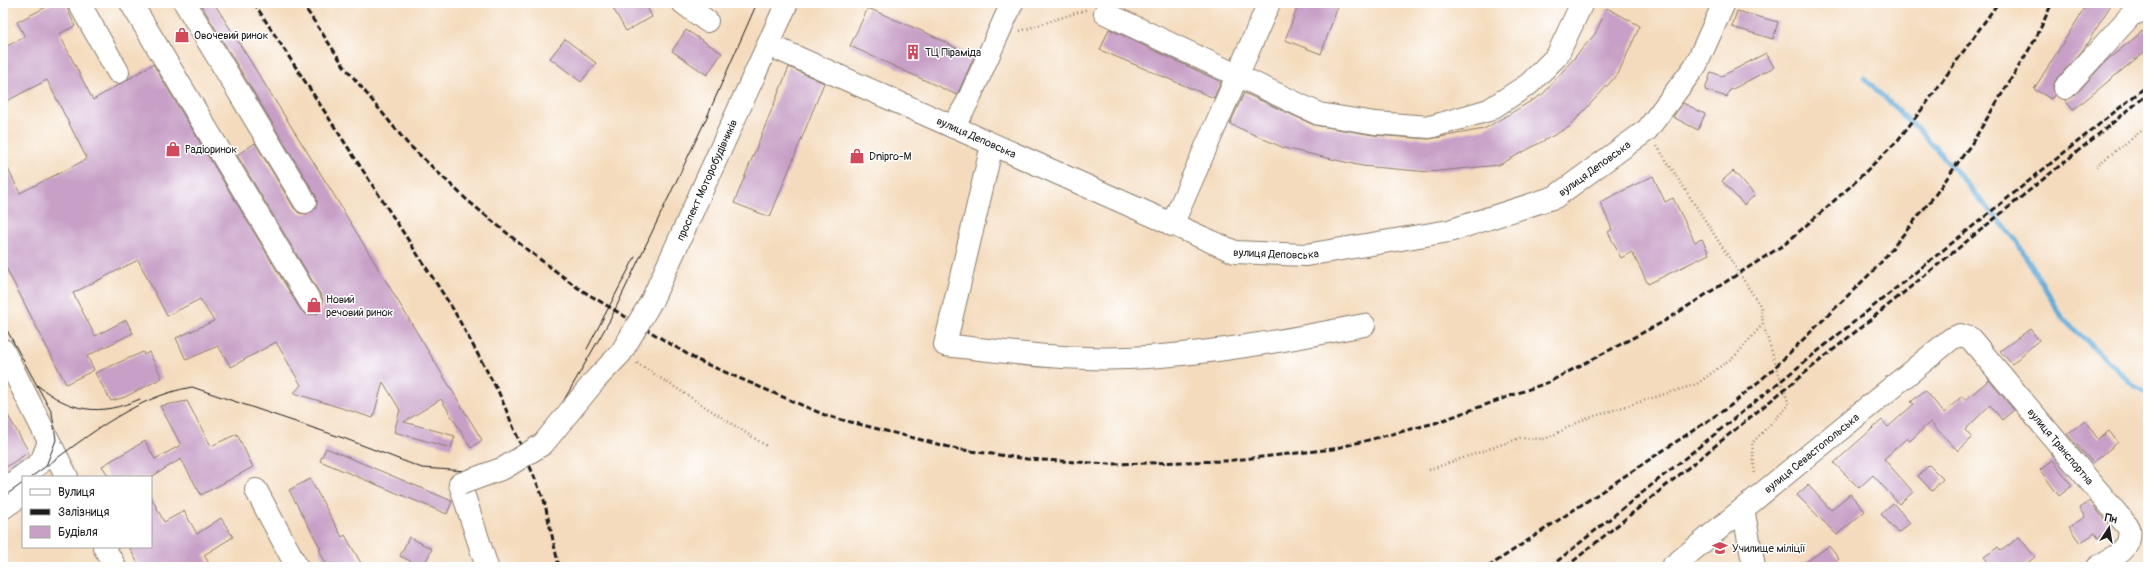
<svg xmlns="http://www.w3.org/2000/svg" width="2151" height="570" viewBox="0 0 2151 570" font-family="Pangolin,sans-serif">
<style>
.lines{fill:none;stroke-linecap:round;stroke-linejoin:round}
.stream{stroke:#62adda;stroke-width:5}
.building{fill:#c8a0c7}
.minor-casing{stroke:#887c6c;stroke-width:24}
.path{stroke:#887c6c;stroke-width:2.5;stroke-dasharray:1 3;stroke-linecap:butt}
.minor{stroke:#fff;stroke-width:22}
.tram{stroke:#1c1c1c;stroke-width:1}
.rail{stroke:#1c1c1c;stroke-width:3;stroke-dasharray:6 3;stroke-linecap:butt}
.minor-bridge-casing{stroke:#887c6c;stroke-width:24;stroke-linecap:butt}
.minor-bridge{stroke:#fff;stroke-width:22}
.labels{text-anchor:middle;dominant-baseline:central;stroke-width:3;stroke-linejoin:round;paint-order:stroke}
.poi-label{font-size:11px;fill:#1c1c1c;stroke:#fff;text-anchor:start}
.street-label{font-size:11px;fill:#1c1c1c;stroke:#fff}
</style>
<rect width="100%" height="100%" fill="#fff"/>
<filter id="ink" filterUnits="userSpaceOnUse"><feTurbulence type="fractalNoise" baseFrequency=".025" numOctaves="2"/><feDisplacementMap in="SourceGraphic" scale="8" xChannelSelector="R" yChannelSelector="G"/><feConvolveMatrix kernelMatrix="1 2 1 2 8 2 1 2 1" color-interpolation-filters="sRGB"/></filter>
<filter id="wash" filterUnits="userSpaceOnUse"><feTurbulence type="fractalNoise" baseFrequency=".012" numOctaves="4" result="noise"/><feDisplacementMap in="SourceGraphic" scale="16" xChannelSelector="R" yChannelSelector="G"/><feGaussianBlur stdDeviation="0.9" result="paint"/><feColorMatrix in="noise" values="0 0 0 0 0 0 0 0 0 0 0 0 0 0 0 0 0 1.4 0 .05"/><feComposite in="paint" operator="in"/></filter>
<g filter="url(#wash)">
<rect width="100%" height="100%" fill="#f4dbbd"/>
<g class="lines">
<path class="stream" d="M1864,78L1924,135L2016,240L2064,320L2136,387L2148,393"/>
</g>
<g id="blocks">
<path class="building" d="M54,3H65L75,26L59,34L93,100L153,64L300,309L305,314H317L322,309L323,302L322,297L237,155L255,143L294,208L299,213L306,214L316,208L317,202L316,196L200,3H214L329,187L482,440L471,448L441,399L404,422L455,436L451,448L394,432L400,410L383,382L373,418L294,393L301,385L276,342L231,367L218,346L186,360L176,338L214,321L200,299L167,316L138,260L73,293L95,336L126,320L133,333L87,356L94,370L66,384L3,262V159L20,193L87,159L47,80L3,103V48L25,37L17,22Z
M610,3H645L652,17L626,31Z
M1299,3H1339L1321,54L1285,40Z
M2088,3H2112L2083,50L2056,80L2053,86L2055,94L2051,99L2034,89Z
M868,8L931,35L974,57L957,95L850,46Z
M1607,8L1640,26L1618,74L1569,127L1499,165L1429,172L1362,166L1284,148L1230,124L1244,93L1314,125L1373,135L1429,139L1484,129L1543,94L1595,34Z
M1737,11L1778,22L1773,39L1732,27Z
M2148,27V49L2073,110L2065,100L2074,96L2106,61Z
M1109,29L1221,82L1214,98L1100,50Z
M686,30L722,53L707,75L672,51Z
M565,39L596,63L581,82L550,58Z
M1766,53L1774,67L1729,91L1727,97L1705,90L1711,72L1722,76Z
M789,67L824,83L770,217L734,203Z
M1683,103L1705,114L1698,130L1673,117Z
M1733,171L1755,195L1744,205L1722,181Z
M1653,176L1665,202L1673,198L1695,242L1702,239L1709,254L1648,284L1632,252L1621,258L1608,232L1612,229L1600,202Z
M2030,329L2039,340L2012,364L2000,351Z
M143,352L144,355L149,352L162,378L125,397L111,401L95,373Z
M1989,380L2014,410L2002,420L1990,405L1965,430L1972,438L1958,451L1930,422L1910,441L1907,438L1884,459L1913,492L1899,504L1873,475L1859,488L1834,463L1882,420L1888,427L1914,404L1911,402L1925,390L1944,413L1962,396L1965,400Z
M187,401L211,446L237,434L253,467L201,495L181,459L151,477H109L102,466L145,441L155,459L181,445L160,406Z
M3,407L29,452L3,469Z
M2085,421L2098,439L2109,431L2118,442L2093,463L2067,434Z
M326,448L452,501L447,514L320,461Z
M2053,460L2072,486L2059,496L2040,470Z
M1929,465L1943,479L1932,491L1918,476Z
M310,479L342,537L345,535L361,563L354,567H328L319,550L321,549L289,490Z
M1808,485L1831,510L1850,494L1865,511L1837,535L1797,495Z
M151,497L164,522L184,511L197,534L221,518L233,537L204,555L211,567H140L129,547H151Z
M2090,501L2112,529L2098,538L2095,533L2080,543L2069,527L2085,517L2079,508Z
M1893,503L1910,523L1898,533L1881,514Z
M409,537L432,549L423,567L400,556Z
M2019,537L2035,557L2022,567H1992L1984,557L1998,547L2001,551Z
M1829,546L1839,559L1828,567H1799Z"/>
</g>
</g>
<g filter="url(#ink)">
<use href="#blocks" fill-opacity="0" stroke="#887c6c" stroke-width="1"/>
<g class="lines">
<g class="minor-casing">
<g id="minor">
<path d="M79,3L118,72"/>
<path d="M131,3L311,303"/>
<path d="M185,3L305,202"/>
<path d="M683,3L707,21"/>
<path d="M1105,13L1319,114L1375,123L1430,127L1489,110L1529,84L1557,56L1582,3"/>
<path id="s1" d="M769,45L1235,252L1306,255L1449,231L1555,197L1647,130L1696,65L1724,3"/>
<path d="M2065,88L2131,15L2148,9"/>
<path d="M953,127L967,103L1012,3"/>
<path d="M992,145L945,345C1012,353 1080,362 1148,357C1221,352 1293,339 1364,325"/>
<path d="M1172,225L1269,3"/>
<path id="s2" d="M652,300L787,3"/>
<path d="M3,350L67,477"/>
<path d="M460,484L487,567"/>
<path d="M3,490L41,462L49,442"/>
<path d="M256,490L297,567"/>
<path d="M3,508L23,494"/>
<path d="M1743,509L1754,567"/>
<path d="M104,547L115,567"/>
<path id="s3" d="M1672,567L1951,339L1960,335L1970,338L2129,528C2133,550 2114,556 2098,567"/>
</g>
</g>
<path class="path" d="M1020,31L1088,9
M1657,146L1761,307L1763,324L1789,405L1752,443L1755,475
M2096,166L2148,126
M637,363L768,447
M1429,470L1520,438L1545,439L1585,419L1697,384L1737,354L1762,325"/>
<use href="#minor" class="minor"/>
<path class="tram" d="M3,323L52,413L56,440L46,466
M587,349L635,257
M37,385C71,412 99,417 140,399
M31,477C81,442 130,398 192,387L346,439L422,468L467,471L506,459L533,440L560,407L610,320L706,119L757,3
M3,497L23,483"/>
<path class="rail" d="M254,3L453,309L499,393L544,500L559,567
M302,3L344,66L407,143L467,200L525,248L578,288L697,360L827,416L957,449L1027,459L1109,464L1225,461L1333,449L1435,423L1549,382L1663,322L1785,244L1852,185L1898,140L1926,104L1998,3
M1488,567L1730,406L1770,372L1878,266L1935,195L1972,143L2036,38L2052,3
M1550,567L2148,85
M1566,567L2148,94"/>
<g class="minor-bridge-casing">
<path id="minor-bridge" d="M460,484L504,468L543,444L597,378L621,353L652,300"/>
</g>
<use href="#minor-bridge" class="minor-bridge"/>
</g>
</g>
<defs>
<g id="shop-bare" transform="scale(1.2)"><path d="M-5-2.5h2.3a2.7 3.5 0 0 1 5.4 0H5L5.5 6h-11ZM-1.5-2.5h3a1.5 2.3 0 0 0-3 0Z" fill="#d1495b" stroke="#fff" stroke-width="2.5" paint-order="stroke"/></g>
<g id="building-bare" transform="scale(1.2)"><path d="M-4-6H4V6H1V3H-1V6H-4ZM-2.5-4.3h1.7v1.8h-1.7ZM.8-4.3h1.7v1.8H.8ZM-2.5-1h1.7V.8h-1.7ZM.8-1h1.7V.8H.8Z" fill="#d1495b" stroke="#fff" stroke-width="2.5" paint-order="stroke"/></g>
<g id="university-bare" transform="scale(1.2)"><path d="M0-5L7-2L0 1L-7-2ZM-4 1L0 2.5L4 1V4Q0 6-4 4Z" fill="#d1495b" stroke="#fff" stroke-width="2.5" paint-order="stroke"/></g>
</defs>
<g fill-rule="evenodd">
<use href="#shop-bare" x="182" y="35"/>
<use href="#building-bare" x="913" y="52"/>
<use href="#shop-bare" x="173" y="149"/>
<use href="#shop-bare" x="857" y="156"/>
<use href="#shop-bare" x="314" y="305"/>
<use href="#university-bare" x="1720" y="548"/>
</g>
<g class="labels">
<g class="poi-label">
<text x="194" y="35">Овочевий ринок</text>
<text x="925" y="52">ТЦ Піраміда</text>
<text x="185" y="149">Радіоринок</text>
<text x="869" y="156">Dnipro-M</text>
<text x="326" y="299">Новий<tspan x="326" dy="13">речовий ринок</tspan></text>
<text x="1732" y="548">Училище міліції</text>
</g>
<g class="street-label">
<text stroke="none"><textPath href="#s1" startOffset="227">вулиця Деповська</textPath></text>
<text stroke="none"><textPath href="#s1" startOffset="886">вулиця Деповська</textPath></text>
<text stroke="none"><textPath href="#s2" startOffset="132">проспект Моторобудівників</textPath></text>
<text stroke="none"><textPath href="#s1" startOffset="551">вулиця Деповська</textPath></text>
<text stroke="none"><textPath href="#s3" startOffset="522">вулиця Транспортна</textPath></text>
<text stroke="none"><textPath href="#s3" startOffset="180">вулиця Севастопольська</textPath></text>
</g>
</g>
<rect width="2151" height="570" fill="none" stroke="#fff" stroke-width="16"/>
<rect x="22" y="476" width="130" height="72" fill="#ffffff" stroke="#a4a4a4"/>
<rect x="30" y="489" width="20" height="6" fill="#ffffff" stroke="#a4a4a4"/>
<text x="58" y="496" font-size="12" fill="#1c1c1c">Вулиця</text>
<rect x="30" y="509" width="20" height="6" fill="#1c1c1c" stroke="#a4a4a4"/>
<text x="58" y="516" font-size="12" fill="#1c1c1c">Залізниця</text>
<rect x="30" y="526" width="20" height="12" fill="#c8a0c7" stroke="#a4a4a4"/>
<text x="58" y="536" font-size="12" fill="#1c1c1c">Будівля</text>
<g transform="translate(2109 528) rotate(12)" stroke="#ffffff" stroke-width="3" paint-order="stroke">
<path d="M0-3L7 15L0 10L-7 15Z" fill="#1c1c1c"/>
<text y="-6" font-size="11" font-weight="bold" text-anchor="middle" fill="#1c1c1c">Пн</text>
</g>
</svg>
